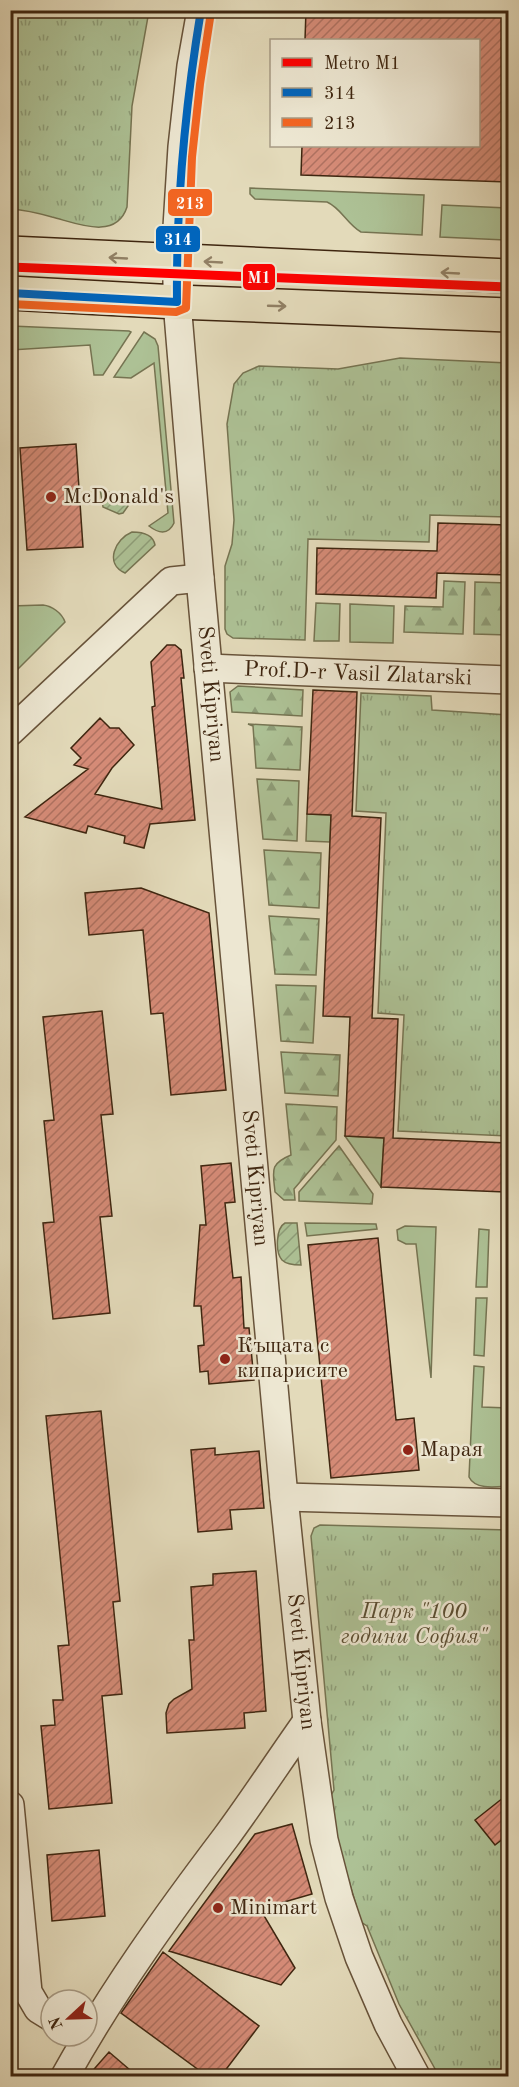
<svg xmlns="http://www.w3.org/2000/svg" width="519" height="2087" viewBox="0 0 519 2087" font-family="'Old Standard TT',serif">
<style>
.grass{fill:#adc195;stroke:#767452;stroke-width:1.5}
.forest{fill:url(#forest-firs);stroke:#767452;stroke-width:1.5}
.park{fill:url(#park-tufts);stroke:#767452;stroke-width:1.5}
.garden{fill:url(#garden-furrows);stroke:#767452;stroke-width:1.5}
.building{fill:url(#building-hatch);stroke:#3f2610;stroke-width:1.5}
.lines{fill:none;stroke-linecap:round;stroke-linejoin:round}
.minor-casing{stroke:#68533a;stroke-width:30}
.major-casing{stroke:#3f2610;stroke-width:36}
.minor{stroke:#ede7d2;stroke-width:27}
.major{stroke:#e3daba;stroke-width:33}
.bus-1-casing{stroke:#ede7d2;stroke-width:12}
.bus-2-casing{stroke:#ede7d2;stroke-width:12}
.bus-1{stroke:#0065bd;stroke-width:8}
.bus-2{stroke:#f26522;stroke-width:8}
.metro-1-casing{stroke:#ede7d2;stroke-width:14}
.metro-1{stroke:#f00;stroke-width:9}
.oneway{stroke:#918065}
.poi-dot{fill:#8f2418;stroke:#ede7d2;stroke-width:2}
.labels{text-anchor:middle;dominant-baseline:central;stroke-width:5;stroke-linejoin:round;paint-order:stroke}
.poi-label{font-size:22px;fill:#3f2610;stroke:#ede7d2;text-anchor:start}
.street-label{font-size:22px;fill:#3f2610;stroke:#ede7d2}
.park-label{font-size:22px;font-style:italic;fill:#5a4d31;stroke:#ede7d2}
.line-badge{stroke:#ede7d2;stroke-width:2}
.badge-label{font-size:16px;text-anchor:middle;font-weight:bold;fill:#fff}
</style>
<defs>
<pattern id="forest-firs" width="22" height="20" patternUnits="userSpaceOnUse" patternTransform="scale(1.5)"><rect width="22" height="20" fill="#adc195"/><path d="M5 1l3.5 6h-7zM16 11l3.5 6h-7z" fill="#8e9d78"/></pattern>
<pattern id="park-tufts" width="24" height="20" patternUnits="userSpaceOnUse" patternTransform="scale(1.5)"><rect width="24" height="20" fill="#adc195"/><path d="M3 7l-1-3M5 7V3M7 7l1-3M15 17l-1-3M17 17v-4M19 17l1-3" fill="none" stroke="#8e9d78"/></pattern>
<pattern id="garden-furrows" width="10" height="10" patternUnits="userSpaceOnUse" patternTransform="scale(1.5)"><rect width="10" height="10" fill="#adc195"/><path d="M-1 1l2-2M0 10L10 0M9 11l2-2" fill="none" stroke="#8e9d78"/></pattern>
<pattern id="building-hatch" width="6" height="6" patternUnits="userSpaceOnUse" patternTransform="scale(1.5)"><rect width="6" height="6" fill="#d58b77"/><path d="M-1 1l2-2M0 6l6-6M5 7l2-2" fill="none" stroke="#ae7160"/></pattern>
</defs>
<rect width="100%" height="100%" fill="#e3daba"/>
<filter id="stains"><feTurbulence type="fractalNoise" baseFrequency=".00333" numOctaves="4"/><feColorMatrix values="0 0 0 0 .2 0 0 0 0 .09 0 0 0 0 .02 0 0 0 .5 -.17"/></filter>
<radialGradient id="worn" r=".72"><stop offset=".6" stop-color="#630" stop-opacity="0"/><stop offset="1" stop-color="#630" stop-opacity=".3"/></radialGradient>
<path class="grass" d="M250,188L424,195L422,235L361,232C347,224 341,208 327,202L255,199L250,194Z
M442,205L507,208L505,240L440,237Z
M11,326L129,331L131,332L103,375H94L90,345L11,350Z
M144,332L155,339L158,346L174,523C168,536 158,533 149,526L168,513L154,363L131,378L114,377Z
M316,603L340,604L339,641H314Z
M350,604L394,606L393,643L350,642Z
M43,605C52,606 62,613 65,622L11,676V606Z
M307,814L331,815L330,842L306,841Z
M345,1136L384,1138L381,1187Z
M305,1223L376,1224L377,1229L307,1236Z
M405,1226L436,1227L431,1378L416,1244H406L398,1240L397,1230Z
M479,1229L489,1230L487,1287H476Z
M476,1298H487L484,1356L474,1355Z
M474,1366L484,1367L482,1407L508,1408V1486C496,1487 475,1490 469,1477Z"/>
<path class="forest" d="M444,581L465,582L463,634L404,632L405,606L443,607Z
M475,582L508,583V635L474,634Z
M238,686L303,690L302,716L232,712L230,692Z
M248,724L302,727L300,770L256,768L253,726Z
M257,779L299,781L297,841L263,839Z
M264,850L321,853L319,908L269,905Z
M269,916L319,919L316,975L275,974Z
M276,985L316,986L313,1043L281,1041Z
M281,1052L340,1055L338,1096L285,1093Z
M286,1104L337,1107L336,1140L294,1189L295,1200H284L275,1192C273,1171 269,1164 291,1155Z
M339,1146L373,1194L372,1204L299,1201V1192Z"/>
<path class="park" d="M10,11H149L132,106L127,207C116,241 76,223 52,217C38,213 25,210 11,209Z
M400,358L508,363V517L430,515L429,542L308,539L305,640L233,638L227,634L225,629V566L232,544L234,520L227,424L234,384L243,373L259,366L338,369Z
M361,693L431,696L432,710L508,715V754L503,836L508,837V1136L398,1131L404,1015L378,1013L386,813L356,811Z
M320,1525L508,1530V2076H439L399,2004L367,1926L361,1922L336,1837L330,1797L334,1790L311,1536L314,1528Z"/>
<path class="garden" d="M100,489L127,499L128,506L123,513L119,514L103,507Z
M132,532C142,532 153,534 155,545L125,573C104,564 115,539 132,532Z
M285,1223H297L301,1265C295,1265 287,1265 282,1260C275,1252 276,1228 285,1223Z"/>
<path class="building" d="M306,10H508V182L301,175L302,146H478V40H305Z
M76,444L83,547L27,550L20,448Z
M438,523L508,525V575L437,573L436,598L316,594L317,548L437,551Z
M167,645H175L181,650L184,678H181L195,820L150,824L144,848L124,843L125,836L88,826L86,833L25,817L88,769L74,765L81,758L71,748L100,718L110,728H119L134,745L112,768L95,794L162,809L152,707L155,706L151,662Z
M313,690L357,692L352,816L381,818L372,1018L398,1019L393,1138L507,1143L505,1192L381,1187L384,1138L345,1136L350,1017L323,1016L331,815L307,814Z
M141,888L209,913L226,1090L171,1095L163,1013L151,1014L143,930L89,935L85,893Z
M102,1011L113,1114L101,1115L112,1216L100,1217L110,1313L53,1319L43,1223L54,1222L44,1121L54,1120L43,1017Z
M231,1163L235,1202L225,1203L233,1278L241,1277L244,1328H249L254,1380L209,1384L208,1371L200,1372L198,1346L204,1345L201,1306H194L200,1225H206L201,1166Z
M378,1238L396,1420L414,1418L419,1470L331,1478L308,1245Z
M101,1411L120,1601L113,1602L122,1694L102,1696L112,1803L49,1809L41,1726L55,1725L53,1700H63L58,1646L69,1645L46,1416Z
M215,1448V1455L259,1451L264,1508L230,1510L232,1529L198,1532L191,1450Z
M256,1571L266,1711L244,1713L245,1728L167,1733L166,1713L169,1704L174,1699L192,1689L189,1640H194L191,1587L213,1585V1574Z
M508,1794V1835L495,1845L475,1820Z
M292,1824L312,1894L260,1909L295,1968L281,1985L169,1951L255,1834Z
M99,1850L105,1916L52,1921L47,1855Z
M163,1952L259,2026L221,2076H207L121,2013Z
M109,2052L137,2076H88Z"/>
<g class="lines">
<g class="minor-casing">
<g id="minor">
<path id="s1" d="M201,10L191,66L182,147L177,227V302L200,578L284,1497L307,1721L324,1840L339,1898L359,1957L388,2024L416,2076"/>
<path id="s2" d="M208,668L508,680"/>
<path d="M10,732L171,581L200,578"/>
<path d="M284,1497L508,1503"/>
<path d="M10,1805L28,1992L38,2009L51,2017"/>
<path d="M65,2076C113,1990 167,1915 226,1837C254,1799 280,1759 307,1721"/>
</g>
</g>
<g class="major-casing">
<path id="major" d="M10,253L508,276
M10,293L177,302L508,315"/>
</g>
<use href="#minor" class="minor"/>
<use href="#major" class="major"/>
<g class="bus-1-casing">
<path id="bus-1" d="M10,293L177,302C176,204 185,107 201,10"/>
</g>
<g class="bus-2-casing">
<path id="bus-2" d="M10,304L176,312L186,308L192,157L200,84L211,12"/>
</g>
<use href="#bus-1" class="bus-1"/>
<use href="#bus-2" class="bus-2"/>
<g class="metro-1-casing">
<path id="metro-1" d="M10,267L508,287"/>
</g>
<use href="#metro-1" class="metro-1"/>
</g>
<defs><path id="oneway-shaft" d="M-6 0H5M1.5-3L5.5 0L1.5 3" fill="none" stroke-width="1.6" stroke-linecap="round" stroke-linejoin="round" transform="scale(1.5)"/></defs>
<g class="oneway">
<use href="#oneway-shaft" transform="translate(118 258) rotate(-177)"/>
<use href="#oneway-shaft" transform="translate(213 262) rotate(-177)"/>
<use href="#oneway-shaft" transform="translate(450 273) rotate(-177)"/>
<use href="#oneway-shaft" transform="translate(277 306) rotate(2)"/>
</g>
<g class="poi-dot">
<circle cx="51" cy="497" r="6"/>
<circle cx="225" cy="1359" r="6"/>
<circle cx="408" cy="1450" r="6"/>
<circle cx="218" cy="1908" r="6"/>
</g>
<g class="labels">
<g class="poi-label">
<text x="63" y="497">McDonald's</text>
<text x="237" y="1346">Къщата с<tspan x="237" dy="25">кипарисите</tspan></text>
<text x="420" y="1450">Марая</text>
<text x="230" y="1908">Minimart</text>
</g>
<g class="street-label">
<text stroke="none"><textPath href="#s2" startOffset="150">Prof.D-r Vasil Zlatarski</textPath></text>
<text stroke="none"><textPath href="#s1" startOffset="687">Sveti Kipriyan</textPath></text>
<text stroke="none"><textPath href="#s1" startOffset="1173">Sveti Kipriyan</textPath></text>
<text stroke="none"><textPath href="#s1" startOffset="1659">Sveti Kipriyan</textPath></text>
</g>
<g class="park-label">
<text x="414" y="1612">Парк "100<tspan x="414" dy="25">години София"</tspan></text>
</g>
</g>
<g class="line-badge">
<rect x="167" y="188" width="46" height="29" rx="6" fill="#f26522"/>
<rect x="155" y="225" width="46" height="28" rx="6" fill="#0065bd"/>
<rect x="242" y="263" width="34" height="28" rx="6" fill="#f00"/>
</g>
<g class="badge-label">
<text x="190" y="209">213</text>
<text x="178" y="245">314</text>
<text x="259" y="283">M1</text>
</g>
<rect width="519" height="2087" fill="none" stroke="#e3daba" stroke-width="36"/>
<rect x="12" y="12" width="495" height="2063" fill="none" stroke="#3f2610" stroke-width="3"/>
<rect x="18" y="18" width="483" height="2051" fill="none" stroke="#3f2610" stroke-width="1.5"/>
<rect x="270" y="39" width="210" height="108" fill="#ede7d2" stroke="#a79a84" stroke-width="1.5"/>
<rect x="282" y="58" width="30" height="9" fill="#ff0000" stroke="#a79a84" stroke-width="1.5"/>
<text x="324" y="69" font-size="18" fill="#3f2610">Metro M1</text>
<rect x="282" y="88" width="30" height="9" fill="#0065bd" stroke="#a79a84" stroke-width="1.5"/>
<text x="324" y="99" font-size="18" fill="#3f2610">314</text>
<rect x="282" y="118" width="30" height="9" fill="#f26522" stroke="#a79a84" stroke-width="1.5"/>
<text x="324" y="129" font-size="18" fill="#3f2610">213</text>
<g transform="translate(69 2018) rotate(248)"><circle r="28" fill="#ede7d2" stroke="#a79a84" stroke-width="1.5"/>
<path d="M0-4.5L10 22L0 15L-10 22Z" fill="#8f2418"/>
<text y="-9" font-size="16" font-weight="bold" text-anchor="middle" fill="#3f2610">N</text>
</g>
<rect width="100%" height="100%" filter="url(#stains)"/>
<rect width="100%" height="100%" fill="url(#worn)"/>
</svg>
